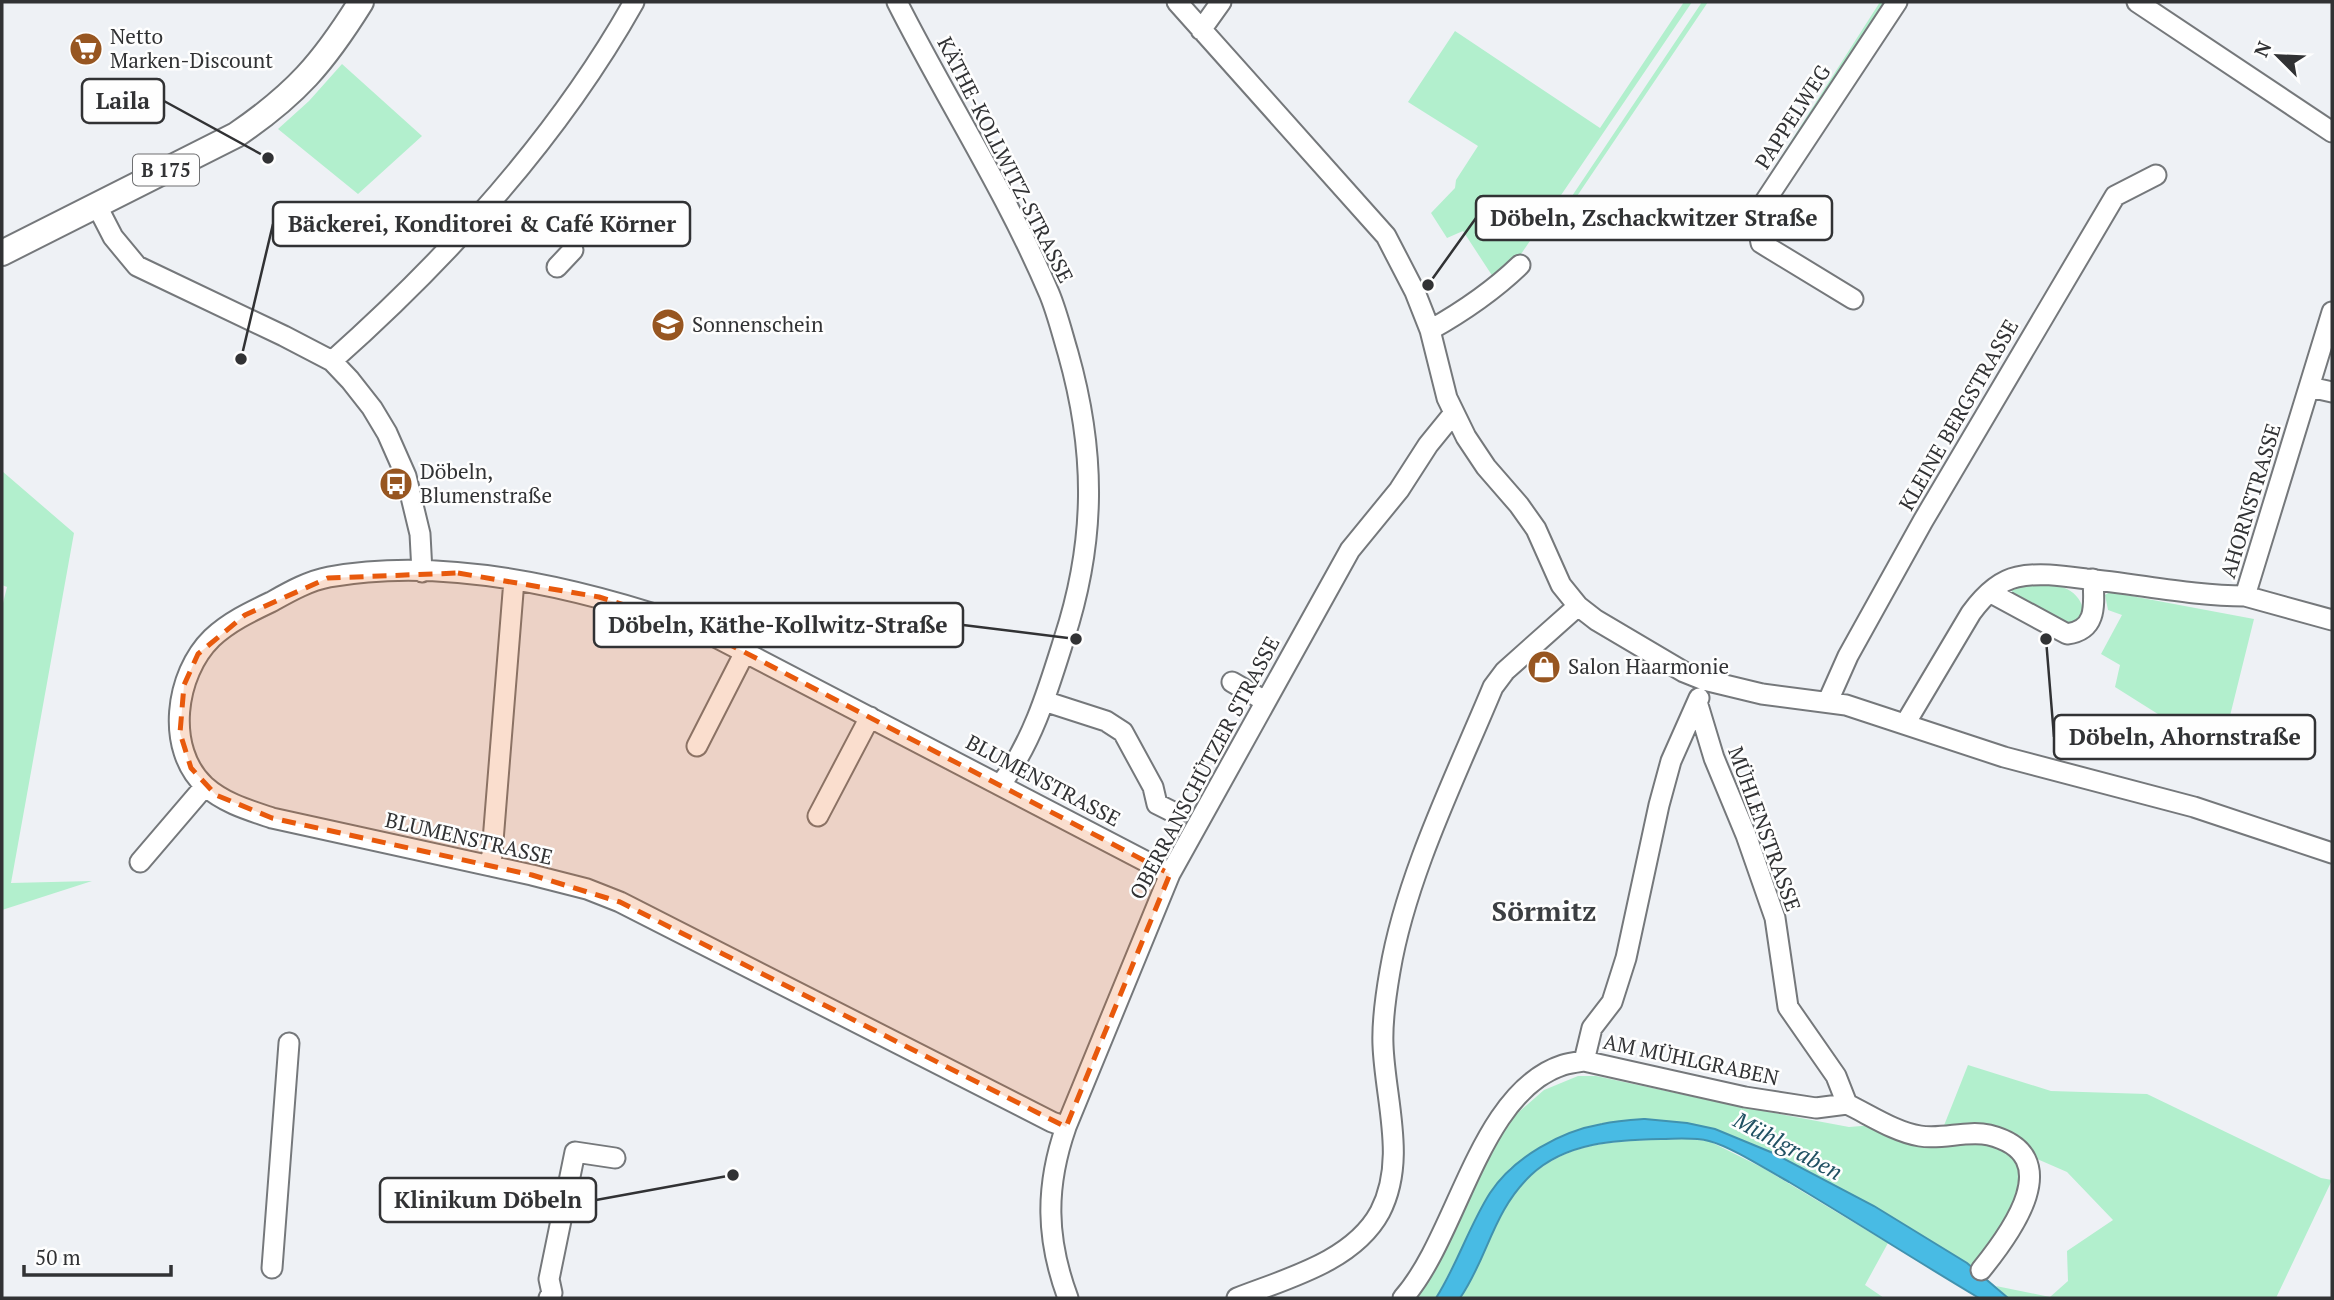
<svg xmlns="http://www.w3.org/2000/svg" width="2334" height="1300" font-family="'PT Serif',serif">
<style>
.green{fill:#b2efcd}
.water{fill:#48bbe4;stroke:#4192af;stroke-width:2}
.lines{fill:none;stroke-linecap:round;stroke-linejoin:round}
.minor-casing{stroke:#75787b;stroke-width:23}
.major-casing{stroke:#75787b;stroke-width:28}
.minor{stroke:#fff;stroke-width:19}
.major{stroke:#fff;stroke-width:24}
.marked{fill:#e8590c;fill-opacity:0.2;stroke:#e8590c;stroke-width:5;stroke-dasharray:14 9;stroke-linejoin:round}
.labels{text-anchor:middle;stroke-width:5;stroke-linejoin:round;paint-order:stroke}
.shield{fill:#fefefe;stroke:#6e6f71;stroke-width:2}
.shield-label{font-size:19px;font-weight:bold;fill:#313234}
.poi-label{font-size:21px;fill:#313234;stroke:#fefefe;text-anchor:start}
.street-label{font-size:21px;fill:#313234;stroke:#fefefe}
.water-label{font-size:23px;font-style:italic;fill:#215163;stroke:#fefefe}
.district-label{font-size:28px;font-weight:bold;fill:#3c3f42;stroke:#fefefe}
.leader{fill:none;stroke:#313234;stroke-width:2.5}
.callout-dot{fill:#313234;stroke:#fefefe;stroke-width:2.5}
.callout{fill:#fefefe;stroke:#313234;stroke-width:2.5}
.callout-label{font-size:23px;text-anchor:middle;font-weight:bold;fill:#313234}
</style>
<rect width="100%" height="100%" fill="#eef1f5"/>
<!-- green -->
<path class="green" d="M 1684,2 L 1692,2 L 1519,257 L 1495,280 L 1463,231 L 1447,238 L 1431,213 L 1455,188 L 1456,180 L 1478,146 L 1408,102 L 1455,31 L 1600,128 Z
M 1702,2 L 1708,2 L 1571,205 L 1568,202 Z
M 1880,2 L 1887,2 L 1732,240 L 1729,238 Z
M 342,64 L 422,136 L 358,194 L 278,129 L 309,101 Z
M 2,471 L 74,533 L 11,883 L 92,881 L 2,910 L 2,607 L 7,587 L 2,585 Z
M 2027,583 C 2040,584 2056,584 2067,589 C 2085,598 2091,622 2067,625 L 2012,592 L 2012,588 Z
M 2110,592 L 2254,619 L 2226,732 L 2228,740 L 2223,755 L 2115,687 L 2120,665 L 2101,654 L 2122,615 L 2108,610 L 2105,595 Z
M 1968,1065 L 2051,1091 L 2147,1094 L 2321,1178 L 2332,1180 L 2276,1298 L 2008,1298 L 1996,1286 L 2050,1297 L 2068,1281 L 2067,1251 L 2113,1220 L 2067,1172 L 2030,1156 L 1943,1128 Z
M 1578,1076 L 1596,1076 L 1732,1105 L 1849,1127 L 1874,1125 L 1990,1143 C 2020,1156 2020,1164 2024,1195 L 1977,1270 L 1874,1206 L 1773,1153 L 1715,1129 L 1687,1123 L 1645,1119 L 1573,1132 L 1539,1149 L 1510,1168 L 1470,1232 L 1436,1298 L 1415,1298 L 1440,1259 L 1482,1165 L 1513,1117 L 1544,1090 Z
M 1687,1139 L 1709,1141 L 1763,1168 L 1888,1243 L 1865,1285 L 1884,1298 L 1460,1298 C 1475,1277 1481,1253 1492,1230 C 1537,1139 1598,1141 1687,1139 Z"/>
<!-- water -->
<path class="water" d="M 1645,1119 L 1687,1123 L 1715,1129 L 1773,1153 L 1874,1206 L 1967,1263 L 2008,1298 L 1979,1298 C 1915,1260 1853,1220 1789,1182 C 1767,1170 1732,1147 1709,1141 C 1693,1137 1676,1139 1661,1139 C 1616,1140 1566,1142 1531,1175 C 1492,1212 1488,1258 1460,1298 L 1436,1298 C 1457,1265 1469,1226 1490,1193 C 1514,1157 1561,1131 1602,1124 C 1616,1121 1631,1120 1645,1119 Z"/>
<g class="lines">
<defs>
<path id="minor" d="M 897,2 C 946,99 1006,192 1049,293 C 1057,312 1062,333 1068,353 C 1096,452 1096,541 1064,639 C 1048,690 1033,741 1001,784
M 1177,2 L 1386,236 L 1415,292 L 1430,330 L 1447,398 L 1466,437 L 1486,467 L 1519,505 L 1536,529 L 1561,585 L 1578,606 L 1596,620 L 1684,672 L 1704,680 L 1762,694 L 1846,705 L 2004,757 L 2194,807 L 2332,853
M 2137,2 L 2332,132
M 1201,30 L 1221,2
M 97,206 L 113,237 L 137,266 L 284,336 L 332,361 L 350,380 L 372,408 L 387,433 L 406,476 L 420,534 L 422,572
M 557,267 L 573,250
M 1853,299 L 1761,243 L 1758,227 L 1758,212 L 1897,2
M 1430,330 C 1462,312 1493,291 1520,265
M 332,361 C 449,257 557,139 634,2
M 2310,387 L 2332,392
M 1991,593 L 2067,634 C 2098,630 2094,604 2093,579
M 2245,596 L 2332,620
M 1232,682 L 1265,701
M 1044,701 L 1106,721 L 1123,732 L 1153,787 L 1157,804 L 1177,814
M 1828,701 L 1848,656 L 1923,521 L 2115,196 L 2156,175
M 1698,705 L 1714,758 L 1746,835 L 1775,918 L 1788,1007 L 1836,1076 L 1847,1104
M 1905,724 L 1971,613 C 1982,598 1998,581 2017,577 C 2039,572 2064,576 2086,579 C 2139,584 2192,596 2245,596 L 2332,312
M 697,746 L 745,652
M 818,816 L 870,717
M 140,862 L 205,786
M 491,866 L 514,580
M 1584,1061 L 1592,1028 L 1612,1002 L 1626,958 L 1659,805 L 1671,761 L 1699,698
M 1847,1104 C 1870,1115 1895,1132 1920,1136 C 1942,1140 1967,1130 1989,1135 C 2069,1155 2011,1233 1981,1270
M 1066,1127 L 1052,1122 L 620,902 L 587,889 L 532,875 L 272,818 C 248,810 224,803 205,786 C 165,749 175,674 212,638 C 229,622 250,612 271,602 C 289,592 308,581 329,577 C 449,555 589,590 702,630 L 1170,874
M 272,1268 L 289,1043
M 549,1298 L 552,1293 L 549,1279 L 575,1152 L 615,1158
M 1068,1298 C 1046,1239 1045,1187 1066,1127 L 1170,874 L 1350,550 L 1399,490 L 1428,445 L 1454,413
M 1237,1298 C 1285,1279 1353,1262 1380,1212 C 1407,1160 1385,1100 1383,1045 C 1382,1022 1386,994 1390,971 C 1406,876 1456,776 1493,687 L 1505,671 L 1578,606
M 1403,1298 C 1458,1236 1479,1092 1563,1065 C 1569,1063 1577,1062 1584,1061 L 1745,1097 L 1816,1108 L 1847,1104"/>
<path id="major" d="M 2,253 L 236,135 C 296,94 323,63 361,2"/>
</defs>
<!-- minor casing -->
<use href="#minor" class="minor-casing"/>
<!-- major casing -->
<use href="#major" class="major-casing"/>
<!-- minor -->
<use href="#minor" class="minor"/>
<!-- major -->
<use href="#major" class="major"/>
</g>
<!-- marked area -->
<path class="marked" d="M 458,573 L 599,597 L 702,630 L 1170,874 L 1066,1127 L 620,902 L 532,875 L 272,818 L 216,795 L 191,768 L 180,733 L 184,685 L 198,654 L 245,615 L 328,578 Z"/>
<!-- icons -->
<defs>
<symbol id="supermarket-disc" viewBox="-11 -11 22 22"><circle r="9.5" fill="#975621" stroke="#fefefe"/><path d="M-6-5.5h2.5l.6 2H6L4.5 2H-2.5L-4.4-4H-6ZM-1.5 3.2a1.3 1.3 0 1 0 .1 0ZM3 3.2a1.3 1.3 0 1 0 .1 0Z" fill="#fff"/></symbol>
<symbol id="school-disc" viewBox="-11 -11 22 22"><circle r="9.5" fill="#975621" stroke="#fefefe"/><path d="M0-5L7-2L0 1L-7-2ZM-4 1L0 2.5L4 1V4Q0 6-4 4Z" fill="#fff"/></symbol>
<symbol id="bus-disc" viewBox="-11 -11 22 22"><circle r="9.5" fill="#975621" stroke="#fefefe"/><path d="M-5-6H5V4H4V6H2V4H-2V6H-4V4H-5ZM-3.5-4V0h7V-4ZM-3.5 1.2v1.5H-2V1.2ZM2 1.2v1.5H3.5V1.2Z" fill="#fff"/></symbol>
<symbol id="shop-disc" viewBox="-11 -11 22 22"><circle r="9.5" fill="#975621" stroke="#fefefe"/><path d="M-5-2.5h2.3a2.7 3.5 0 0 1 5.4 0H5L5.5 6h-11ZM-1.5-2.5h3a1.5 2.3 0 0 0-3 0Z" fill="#fff"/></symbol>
</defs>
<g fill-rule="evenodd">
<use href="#supermarket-disc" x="67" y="30" width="38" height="38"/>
<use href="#school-disc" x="649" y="306" width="38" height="38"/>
<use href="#bus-disc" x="377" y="465" width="38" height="38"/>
<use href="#shop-disc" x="1525" y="648" width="38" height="38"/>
</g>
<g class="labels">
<!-- shield labels -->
<rect class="shield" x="133" y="154.5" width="66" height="31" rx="5"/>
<g class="shield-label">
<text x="166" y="177">B 175</text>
</g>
<!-- poi labels -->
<g class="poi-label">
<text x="110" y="44">Netto<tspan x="110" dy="24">Marken-Discount</tspan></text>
<text x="692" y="332">Sonnenschein</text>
<text x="420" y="479">Döbeln,<tspan x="420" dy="24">Blumenstraße</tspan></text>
<text x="1568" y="674">Salon Haarmonie</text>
</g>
<!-- street labels -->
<g class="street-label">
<text transform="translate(1793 117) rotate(-57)" y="7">PAPPELWEG</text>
<text transform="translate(1005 160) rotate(63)" y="7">KÄTHE-KOLLWITZ-STRASSE</text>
<text transform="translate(1959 415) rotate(-60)" y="7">KLEINE BERGSTRASSE</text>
<text transform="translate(2251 501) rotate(-73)" y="7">AHORNSTRASSE</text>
<text transform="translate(1205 768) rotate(-62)" y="7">OBERRANSCHÜTZER STRASSE</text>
<text transform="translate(1043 781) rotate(28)" y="7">BLUMENSTRASSE</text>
<text transform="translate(1764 829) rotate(70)" y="7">MÜHLENSTRASSE</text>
<text transform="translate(469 839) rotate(13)" y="7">BLUMENSTRASSE</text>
<text transform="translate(1691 1060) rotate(12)" y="7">AM MÜHLGRABEN</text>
</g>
<!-- water labels -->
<g class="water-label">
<text transform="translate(1788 1146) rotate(28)" y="8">Mühlgraben</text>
</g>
<!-- district labels -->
<g class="district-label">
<text x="1544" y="921">Sörmitz</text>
</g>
</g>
<!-- callouts -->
<path class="leader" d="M268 158L164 101M1428 285L1476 218M241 359L273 224M1076 639L963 625M2046 639L2054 737M733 1175L596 1200"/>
<g class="callout-dot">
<circle cx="268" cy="158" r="7"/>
<circle cx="1428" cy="285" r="7"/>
<circle cx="241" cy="359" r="7"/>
<circle cx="1076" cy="639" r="7"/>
<circle cx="2046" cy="639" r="7"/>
<circle cx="733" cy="1175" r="7"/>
</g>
<g class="callout">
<rect x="82" y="79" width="82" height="44" rx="7"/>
<rect x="1476" y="196" width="356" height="44" rx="7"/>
<rect x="273" y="202" width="417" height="44" rx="7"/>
<rect x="594" y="603" width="369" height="44" rx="7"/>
<rect x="2054" y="715" width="261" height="44" rx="7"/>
<rect x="380" y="1178" width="216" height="44" rx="7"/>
</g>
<g class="callout-label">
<text x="123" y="109">Laila</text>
<text x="1654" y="226">Döbeln, Zschackwitzer Straße</text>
<text x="482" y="232">Bäckerei, Konditorei &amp; Café Körner</text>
<text x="778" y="633">Döbeln, Käthe-Kollwitz-Straße</text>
<text x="2185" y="745">Döbeln, Ahornstraße</text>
<text x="488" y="1208">Klinikum Döbeln</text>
</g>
<!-- border -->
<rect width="2334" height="1300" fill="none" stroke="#313234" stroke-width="7"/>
<!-- north arrow -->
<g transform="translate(2278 56) rotate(294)" stroke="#fefefe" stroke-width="5" paint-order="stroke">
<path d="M0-5L12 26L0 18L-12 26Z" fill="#313234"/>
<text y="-10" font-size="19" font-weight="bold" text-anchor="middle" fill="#313234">N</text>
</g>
<!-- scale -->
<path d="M24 1265v10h147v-10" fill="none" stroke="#313234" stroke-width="3.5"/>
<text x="35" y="1265" font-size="21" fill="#313234" stroke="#fefefe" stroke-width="5" paint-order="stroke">50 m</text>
</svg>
